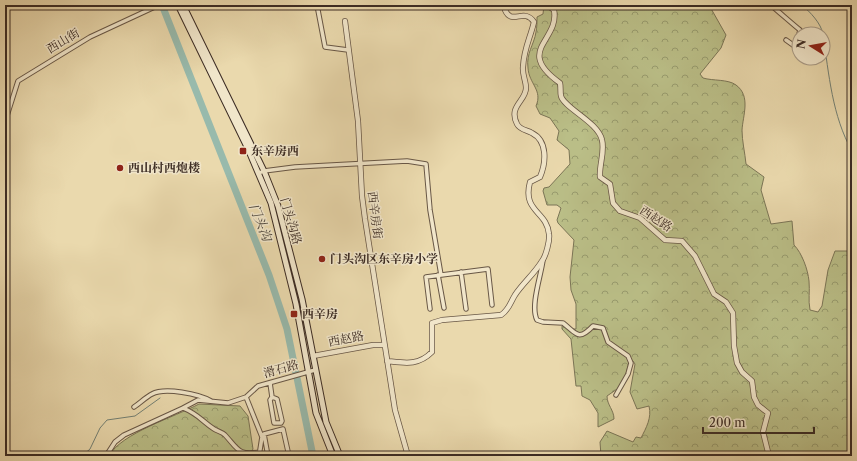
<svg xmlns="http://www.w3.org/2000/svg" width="857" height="461" font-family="'Libre Caslon Text','Noto Serif SC',serif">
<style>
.forest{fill:url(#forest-crowns);stroke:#7b7556}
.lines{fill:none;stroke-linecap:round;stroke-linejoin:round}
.stream{stroke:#738176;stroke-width:1}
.river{stroke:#98baac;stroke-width:7}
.minor-casing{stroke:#685746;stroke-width:5.5}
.tertiary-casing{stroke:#685746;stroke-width:6}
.secondary-casing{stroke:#3c2c24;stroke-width:7}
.minor{stroke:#f1e6ca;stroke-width:3.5}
.tertiary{stroke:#f1e6ca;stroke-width:4.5}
.secondary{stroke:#f1e6ca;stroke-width:5}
.poi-dot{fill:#8f2418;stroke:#f1e6ca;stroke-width:1.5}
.labels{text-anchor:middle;stroke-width:3;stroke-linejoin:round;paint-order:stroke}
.street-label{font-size:12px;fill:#3c2c24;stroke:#f1e6ca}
.poi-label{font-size:12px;font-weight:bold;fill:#3c2c24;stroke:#f1e6ca;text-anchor:start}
.water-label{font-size:13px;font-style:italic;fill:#4e483f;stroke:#f1e6ca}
</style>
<defs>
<pattern id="forest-crowns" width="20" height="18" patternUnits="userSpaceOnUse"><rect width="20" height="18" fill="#babe87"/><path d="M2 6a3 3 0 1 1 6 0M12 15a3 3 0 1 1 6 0" fill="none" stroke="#989b6e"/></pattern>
</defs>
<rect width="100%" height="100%" fill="#ead9ad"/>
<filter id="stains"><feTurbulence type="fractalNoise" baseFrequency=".005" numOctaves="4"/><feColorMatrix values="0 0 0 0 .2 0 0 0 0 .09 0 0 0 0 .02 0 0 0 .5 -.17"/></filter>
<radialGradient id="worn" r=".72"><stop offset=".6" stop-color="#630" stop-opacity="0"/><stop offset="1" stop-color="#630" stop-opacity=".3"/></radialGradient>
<!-- forest -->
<path class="forest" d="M 544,5 L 709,5 L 726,35 L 721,48 L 700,74 L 703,78 C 713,81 728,79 736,85 C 751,96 743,115 742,130 C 742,141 745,153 746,164 L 764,177 L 761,190 L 771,224 L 792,221 L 794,245 C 802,253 808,270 809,281 C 810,291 808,300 810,310 L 818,312 L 822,306 L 828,270 L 835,251 L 852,251 L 852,456 L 601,456 L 600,442 L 607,431 L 633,442 L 636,437 L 641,438 C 646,428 652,418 649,406 L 637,409 L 630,392 L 635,364 L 633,361 L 628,366 L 623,385 L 607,396 C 607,405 614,410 614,419 L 598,427 L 598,413 L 590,400 L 582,396 L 581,386 L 576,386 L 571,339 L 562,329 L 562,326 L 566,324 L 572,329 L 576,329 L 576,304 L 571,290 L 570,277 L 574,240 L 558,223 L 557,220 L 561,208 L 557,205 L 547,205 L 543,191 L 544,188 L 549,187 L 570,164 L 569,150 L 557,140 L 559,131 L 550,118 L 540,114 L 536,106 C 543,90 529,84 528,68 C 526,53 534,45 536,32 C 537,27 537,22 537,17 L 543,14 Z
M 199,404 L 240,406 L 248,416 L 253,449 L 249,456 L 109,456 C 121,433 175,417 199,404 Z"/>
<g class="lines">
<!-- stream -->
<path class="stream" d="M 802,5 C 810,12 821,23 823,34
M 823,35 C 829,74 832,116 852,151
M 82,456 L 90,449 L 100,428 L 107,420 L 135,416 L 160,398"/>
<!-- river -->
<path class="river" d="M 162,5 L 269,275 L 287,329 L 313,456"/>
<defs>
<path id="minor" d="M 317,5 L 325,47 L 348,50
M 771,5 C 773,7 795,26 800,30 L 799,34
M 786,40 L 793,45 L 797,45 L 799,34
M 5,122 L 18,81 L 90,37 L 159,5
M 259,173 L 264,171 L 295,167 L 407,161 L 426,164 L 430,210 L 441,275
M 543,260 C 541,276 530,306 537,320 L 543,322 L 563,323 C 576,333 578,342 593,326 L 603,328 L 608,342 L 628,356 L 631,363 L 628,374 L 616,395
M 461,272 L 466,309
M 438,275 L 444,308
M 430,309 L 426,277 L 488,269 L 492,305
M 270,383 L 272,397 L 270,400 L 274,423 L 281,423 L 282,421 L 277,399 L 272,397
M 134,407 C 140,403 146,397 152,394 C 165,387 199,394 211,401
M 183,408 L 198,400 L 228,403 L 246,397
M 106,456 L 115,442 L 124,435 L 183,408 C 198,414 202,421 214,429 C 217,431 222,432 225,435 C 238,449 238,456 260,452
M 259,456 L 262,437 L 246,397 L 258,386 L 315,370
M 268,456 L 264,434 L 283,429 L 289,456"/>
<path id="tertiary" d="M 547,5 L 554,10 C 560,41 514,50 560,83 C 561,87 560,92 561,96 C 564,108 598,122 602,140 C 605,152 599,165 600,177 L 610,184 L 613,203 L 620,211 L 640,218 L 665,240 L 682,241 L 695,256 L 714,294 L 726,302 L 733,313 L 734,346 L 737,363 L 742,372 L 752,381 L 754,397 L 758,405 L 768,413 L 763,432 L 769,456
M 345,21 L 358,121 L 362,196 L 365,219 L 395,410 L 408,456
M 313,356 L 373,345 L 384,345
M 387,361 C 405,363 418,366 432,352 L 432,323 L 442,320 L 501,315 C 509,310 510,303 515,295 C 523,283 535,273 542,261 C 546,256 550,240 549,234 C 547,211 522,212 530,182 L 540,177 C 546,163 548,141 532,133 C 527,130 520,130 517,124 C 508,106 526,101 526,88 C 526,81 522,74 523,67 C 524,48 530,39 534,22 C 524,7 512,26 505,10 L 509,5"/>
<path id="secondary" d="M 178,5 L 248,149 L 271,203 L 296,304 L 316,413 L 333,456
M 183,5 L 264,171 L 278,206 L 302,299 L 326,422 L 340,456"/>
</defs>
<!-- minor casing -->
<use href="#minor" class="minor-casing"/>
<!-- tertiary casing -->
<use href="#tertiary" class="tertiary-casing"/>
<!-- secondary casing -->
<use href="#secondary" class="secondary-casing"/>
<!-- minor -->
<use href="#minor" class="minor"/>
<!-- tertiary -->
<use href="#tertiary" class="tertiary"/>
<!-- secondary -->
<use href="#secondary" class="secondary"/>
</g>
<!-- markers -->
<g class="poi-dot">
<rect x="239" y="147" width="8" height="8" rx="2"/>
<circle cx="120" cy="168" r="4"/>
<circle cx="322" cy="259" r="4"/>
<rect x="290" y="310" width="8" height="8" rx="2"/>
</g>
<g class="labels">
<!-- street labels -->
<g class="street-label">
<text transform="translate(63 41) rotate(-31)" y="4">西山街</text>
<text transform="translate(375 215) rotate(83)" y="4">西辛房街</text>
<text transform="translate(656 219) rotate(33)" y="4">西赵路</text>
<text transform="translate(291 221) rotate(74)" y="4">门头沟路</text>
<text transform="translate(346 339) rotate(-11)" y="4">西赵路</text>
<text transform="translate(281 369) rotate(-16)" y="4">滑石路</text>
</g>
<!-- poi labels -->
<g class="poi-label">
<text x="251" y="155">东辛房西</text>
<text x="128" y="172">西山村西炮楼</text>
<text x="330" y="263">门头沟区东辛房小学</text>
<text x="302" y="318">西辛房</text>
</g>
<!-- water labels -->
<g class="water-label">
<text transform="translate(261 222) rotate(68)" y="5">门头沟</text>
</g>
</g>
<!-- margin -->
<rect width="857" height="461" fill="none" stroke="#ead9ad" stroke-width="20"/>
<rect x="6" y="6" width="845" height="449" fill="none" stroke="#3c2c24" stroke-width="2"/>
<rect x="10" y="10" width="837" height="441" fill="none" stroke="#3c2c24"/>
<!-- north arrow -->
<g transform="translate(811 46) rotate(281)"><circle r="19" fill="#f1e6ca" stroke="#a99c88"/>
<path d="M0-3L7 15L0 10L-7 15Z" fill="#8f2418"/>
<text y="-6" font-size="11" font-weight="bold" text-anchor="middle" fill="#3c2c24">N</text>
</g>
<!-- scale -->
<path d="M703 427v6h111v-6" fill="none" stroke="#3c2c24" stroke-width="2"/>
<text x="709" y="427" font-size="12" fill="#3c2c24" stroke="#f1e6ca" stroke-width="3" paint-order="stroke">200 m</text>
<rect width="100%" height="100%" filter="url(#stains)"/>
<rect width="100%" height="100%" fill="url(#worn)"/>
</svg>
